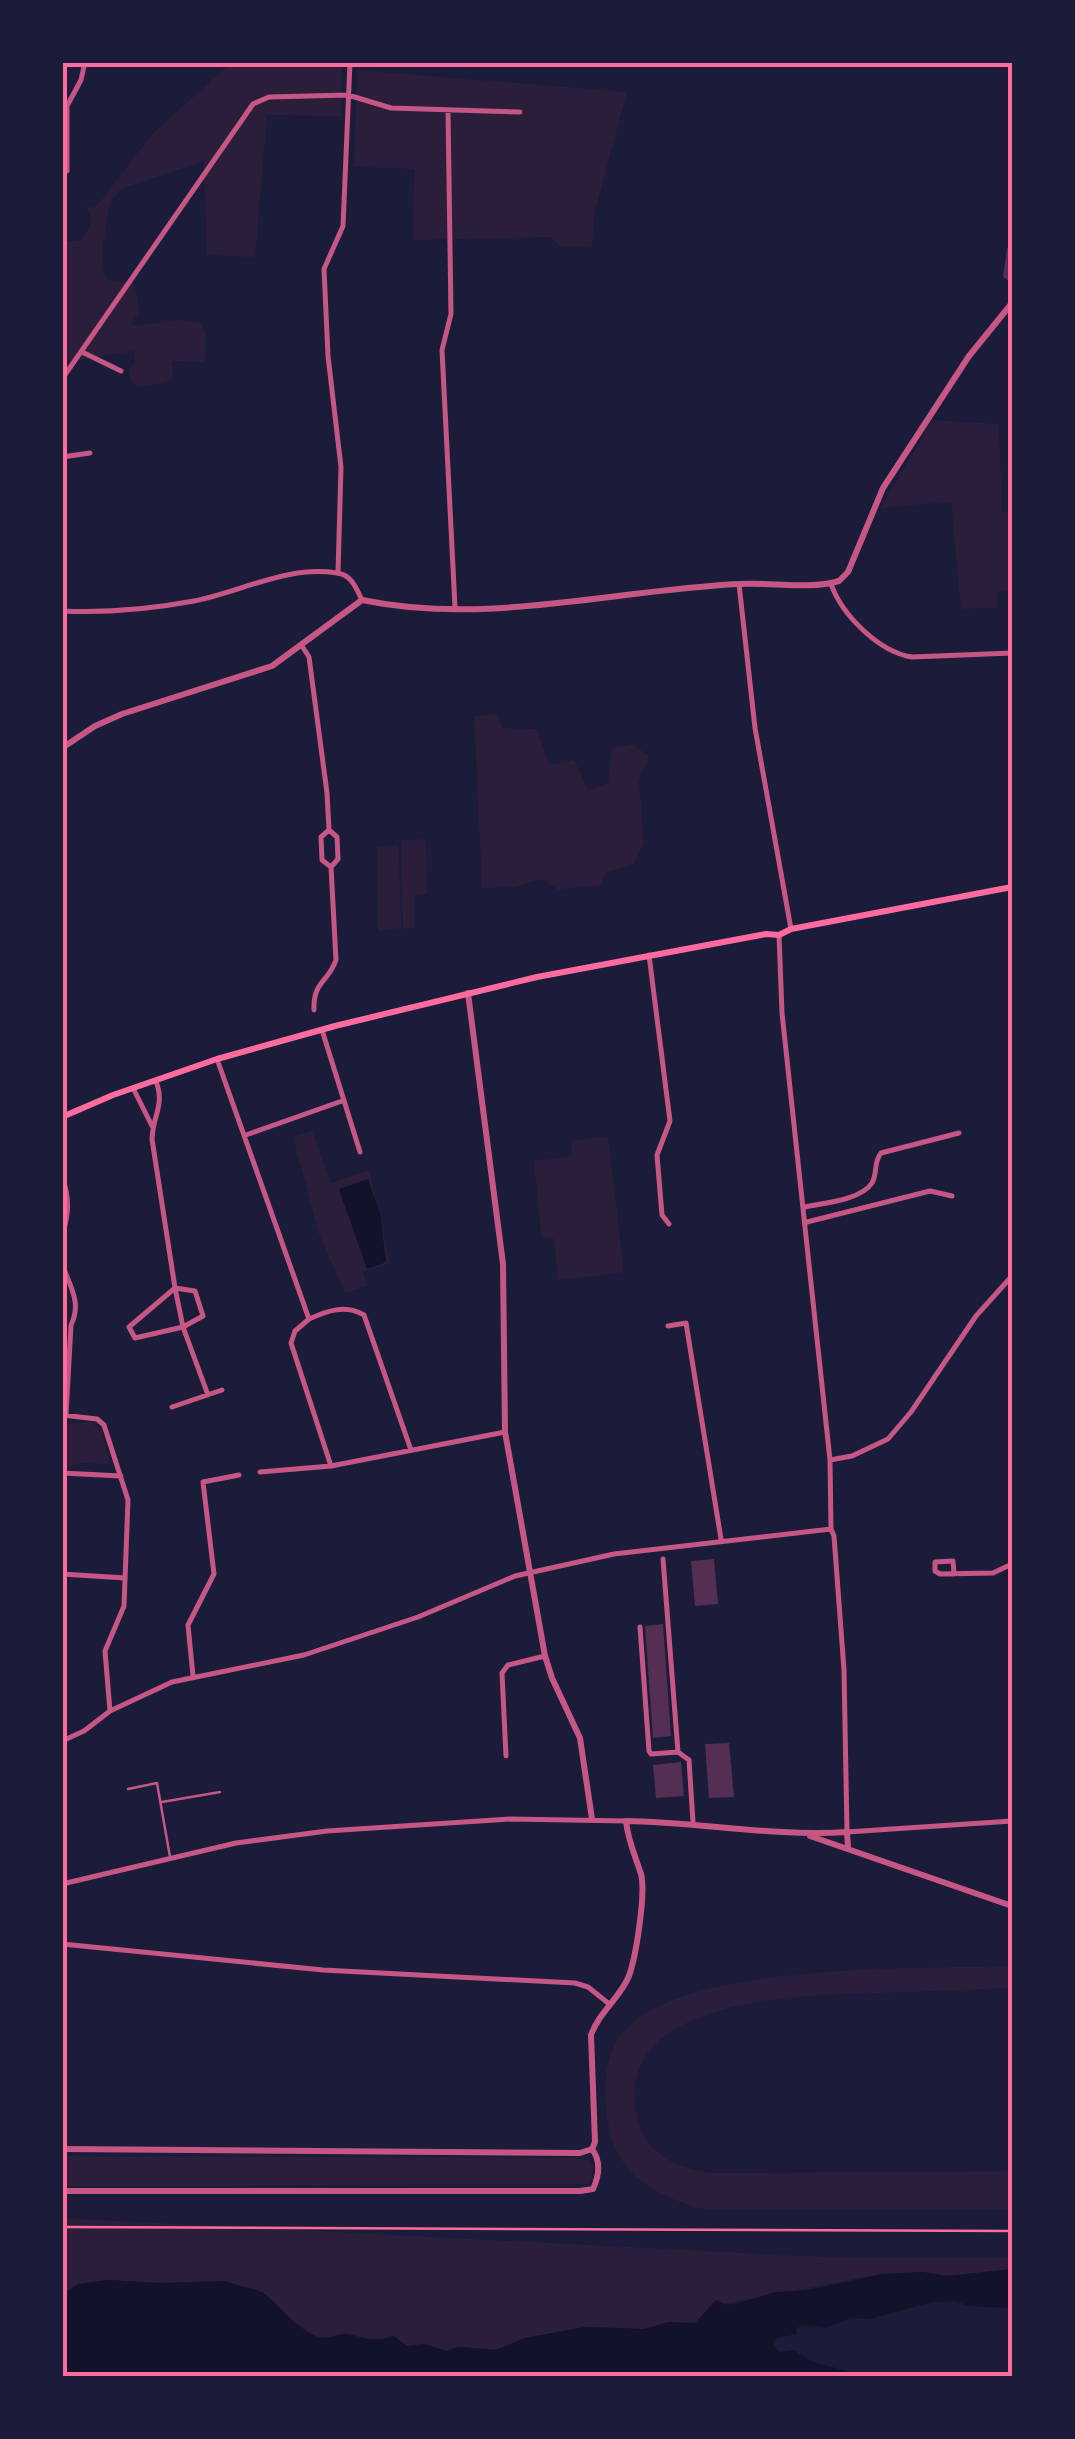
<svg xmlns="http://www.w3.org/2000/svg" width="1075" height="2439" font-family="Cabin,sans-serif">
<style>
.green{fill:#2a1e3b}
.water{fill:#12122b}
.building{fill:#542f53}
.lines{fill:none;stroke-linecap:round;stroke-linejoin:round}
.path{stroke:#ff6b9d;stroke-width:2.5}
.service{stroke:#c65784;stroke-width:2.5}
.minor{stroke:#c65784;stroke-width:5}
.tertiary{stroke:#c65784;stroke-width:6}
.secondary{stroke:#ff6b9d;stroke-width:6}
.neatline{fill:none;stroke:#ff6b9d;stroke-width:4}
</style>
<rect width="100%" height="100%" fill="#1b1b3a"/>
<!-- green -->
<path class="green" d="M 231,63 L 342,63 L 341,116 L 267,115 L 255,258 L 207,254 L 204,161 L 123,188 L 110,202 L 102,253 L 104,272 L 109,280 L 134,283 L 140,312 L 132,322 L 133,326 L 180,320 L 200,323 L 206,332 L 205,362 L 172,361 L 173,380 L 138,388 L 131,382 L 129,369 L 135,362 L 134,351 L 63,363 L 62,241 L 81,241 L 92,222 L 86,206 L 96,207 L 151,135 Z
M 357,70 L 627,92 L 594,215 L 592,247 L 560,246 L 551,237 L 413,240 L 414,169 L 354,167 Z
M 932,420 L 999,424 L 1002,512 L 1012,512 L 1012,589 L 997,592 L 997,608 L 961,609 L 951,502 L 881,508 Z
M 497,714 L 503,728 L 537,729 L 549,765 L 574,760 L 589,791 L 608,783 L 612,748 L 632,744 L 649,756 L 639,781 L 644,843 L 633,865 L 605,873 L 601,885 L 559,890 L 541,879 L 514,887 L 482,888 L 474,716 Z
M 426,839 L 427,894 L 414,895 L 414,928 L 403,929 L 401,840 Z
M 399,845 L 401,929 L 378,931 L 377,846 Z
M 312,1131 L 331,1183 L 369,1170 L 390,1263 L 363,1272 L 367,1286 L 345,1293 L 319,1234 L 293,1137 Z
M 608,1136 L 624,1273 L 558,1280 L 554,1239 L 541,1236 L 534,1161 L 572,1156 L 571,1141 Z
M 91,1422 L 102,1431 L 110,1464 L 79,1463 L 63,1470 L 63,1424 Z
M 1012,1966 L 1012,1988 C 969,1990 926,1991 883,1993 C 809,1995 605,1995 638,2121 C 648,2157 680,2169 713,2173 L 1012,2171 L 1012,2210 L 709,2210 C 665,2201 618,2177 609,2129 C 603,2095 601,2054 627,2028 C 692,1962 920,1969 1012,1966 Z
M 63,2156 L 575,2158 L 588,2160 L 593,2165 L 592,2178 L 588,2184 L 577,2184 L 63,2186 Z
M 63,2218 L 844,2258 L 1012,2258 L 1012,2269 L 947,2276 L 923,2272 L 882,2274 L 723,2304 L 712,2307 L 695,2323 L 669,2322 L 644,2329 L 585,2327 L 525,2338 L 496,2350 L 458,2347 L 446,2351 L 424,2344 L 407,2346 L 391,2336 L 381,2341 L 341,2334 L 329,2339 L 315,2336 L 285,2315 L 261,2292 L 244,2290 L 226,2281 L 161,2283 L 107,2280 L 78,2284 L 63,2294 Z"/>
<!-- water -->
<path class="water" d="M 368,1179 L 380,1214 L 386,1260 L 384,1263 L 367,1269 L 339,1189 Z
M 1012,2269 L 1012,2308 L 969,2306 L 956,2301 L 933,2302 L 869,2319 L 850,2318 L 825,2328 L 802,2325 L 796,2329 L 797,2334 L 777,2338 L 773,2343 L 779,2352 L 793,2350 L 813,2362 L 865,2376 L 63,2376 L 63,2294 L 78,2284 L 107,2280 L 161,2283 L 226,2281 C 239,2287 252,2287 263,2293 C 282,2306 295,2330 319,2337 C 331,2340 338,2332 349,2334 C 366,2339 378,2342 394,2336 L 407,2346 L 424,2344 L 447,2351 L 458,2347 L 496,2350 L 525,2338 L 585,2327 L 644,2329 L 669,2322 L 695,2323 L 716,2300 L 727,2305 L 735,2304 L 776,2292 L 809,2290 L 882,2274 L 923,2272 L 947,2276 Z"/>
<!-- building -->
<path class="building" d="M 1007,248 L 1012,248 L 1012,283 L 1003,277 Z
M 714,1559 L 718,1604 L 695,1606 L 691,1561 Z
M 663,1624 L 671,1736 L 653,1738 L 645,1626 Z
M 729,1743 L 734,1797 L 709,1798 L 705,1744 Z
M 681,1762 L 684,1796 L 656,1798 L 653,1765 Z"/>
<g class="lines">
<!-- path -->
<path class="path" d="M 62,2227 L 1012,2231"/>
<!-- service -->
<path class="service" d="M 128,1789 L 157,1783 L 170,1857
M 162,1802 L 220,1792"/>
<!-- minor -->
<path class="minor" d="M 448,110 L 451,314 L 442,350 L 455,607
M 62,172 L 67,171 L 67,106 L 81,80 L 85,62
M 82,352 L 121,371
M 62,379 L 253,104 L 269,97 L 348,95 L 391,108 L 520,112
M 62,457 L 90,453
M 338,573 L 341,467 L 328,356 L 324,269 L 343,226 L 350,62
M 739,584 L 755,728 L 791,929
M 831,584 C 842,615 879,652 912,657 L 1012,653
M 62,611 C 106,613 151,609 194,601 C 241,592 287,565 337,573 C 352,575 356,588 362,600
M 302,646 L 309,657 L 327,793 L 329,830 L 337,837 L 338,859 L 331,867 L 336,960 C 328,983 313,981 314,1010
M 329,830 L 321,837 L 322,860 L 331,867
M 779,935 L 782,1013 L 830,1460 L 831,1529 L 834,1536 L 844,1670 L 847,1832 L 1012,1821
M 649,955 L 670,1121 L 657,1155 L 662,1215 L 669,1224
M 322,1030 L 360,1152
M 217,1059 L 309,1319 C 327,1311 345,1304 364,1315 L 411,1450
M 156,1081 C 165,1106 153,1114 152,1139 L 175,1288 L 183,1327 L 208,1395
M 133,1088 L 152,1126
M 246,1135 L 342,1101
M 62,1176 C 70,1200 69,1213 62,1236
M 805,1207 C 824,1203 861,1200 872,1183 C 878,1172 873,1163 881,1153 L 959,1133
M 807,1222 L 930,1191 L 952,1196
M 62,1264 C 70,1286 82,1303 71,1325 L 66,1415
M 175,1288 L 195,1291 L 203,1316 L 183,1327 L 135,1338 L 129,1327 Z
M 309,1319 L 295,1331 L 291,1343 L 331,1466
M 668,1326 L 686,1323 L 721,1539
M 172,1407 L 222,1390
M 62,1415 L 97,1419 L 104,1425 L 128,1500 L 124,1606 L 105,1651 L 110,1711
M 830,1460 L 852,1456 L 888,1439 L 911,1412 L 976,1316 L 1012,1276
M 260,1472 L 331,1466 L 505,1432
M 62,1473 L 121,1476
M 663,1559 L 678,1752 L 689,1760 L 693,1822
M 62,1574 L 125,1578
M 954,1574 L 953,1561 L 935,1562 L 935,1571 L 940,1574 L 993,1573 L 1012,1564
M 640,1627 L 649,1751 L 651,1754 L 678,1752
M 193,1676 L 188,1625 L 214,1574 L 203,1482 L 239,1475
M 62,1741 L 84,1731 L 110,1711 L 172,1682 L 304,1655 L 418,1617 L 515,1576 L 614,1554 L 831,1529
M 506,1756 L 502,1673 L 508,1665 L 545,1656
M 62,1884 L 236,1843 L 327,1831 L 510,1819 L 626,1821
M 62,1944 L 323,1970 L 575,1983 L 588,1987 L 608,2003"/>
<!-- tertiary -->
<path class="tertiary" d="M 62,748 L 95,726 L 122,714 L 272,666 L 362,600 C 488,626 613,590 739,584 C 771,582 808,590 839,581 L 848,572 L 883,488 L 969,356 L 1012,303
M 468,993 L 503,1264 L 505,1432 L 545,1656 L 552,1678 L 580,1738 L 592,1819
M 810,1836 L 1012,1906
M 62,2149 L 580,2153 L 592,2149
M 592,2149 L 595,2142 L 591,2035 C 599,2012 620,1998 629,1976 C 636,1956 646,1894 641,1874 C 635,1855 628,1841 626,1821 C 699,1822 775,1837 847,1832 L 848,1847
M 62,2191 L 580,2191 L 593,2189 C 599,2176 601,2161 592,2149"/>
<!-- secondary -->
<path class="secondary" d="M 62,1117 L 113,1095 L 217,1059 L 335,1026 L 537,977 L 766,934 L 779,935 L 791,929 L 1012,887"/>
</g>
<!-- border -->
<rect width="1075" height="2439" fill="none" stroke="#1b1b3a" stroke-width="130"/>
<rect x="65" y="65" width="945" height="2309" class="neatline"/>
</svg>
